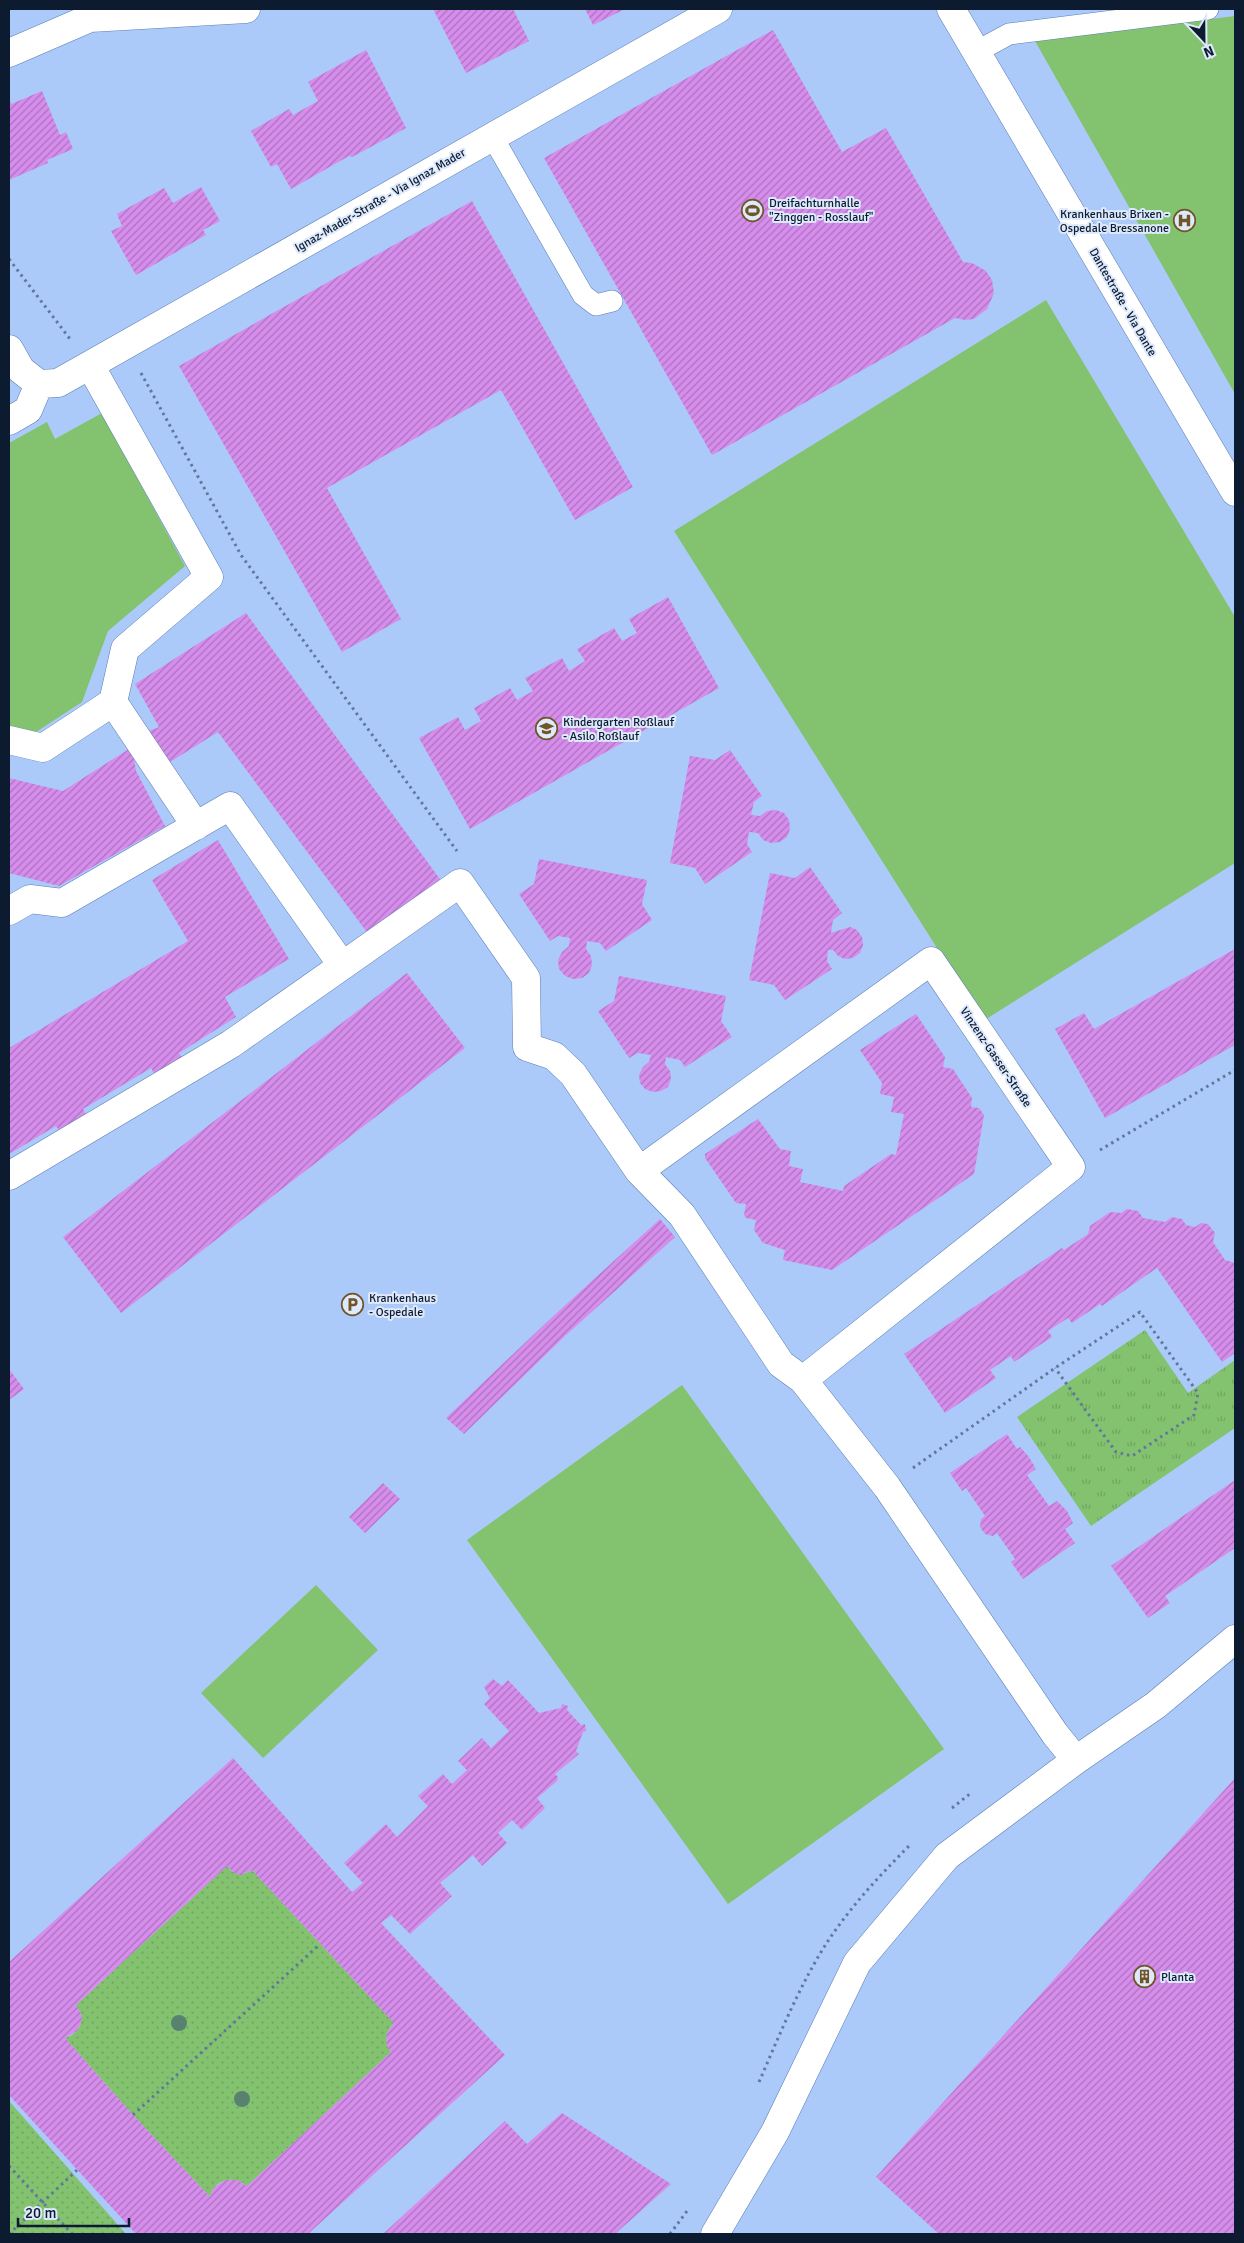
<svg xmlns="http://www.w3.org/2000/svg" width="1244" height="2243" font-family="Signika,sans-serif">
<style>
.grass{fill:url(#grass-tufts)}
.park{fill:#83c26e}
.garden{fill:url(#garden-dots)}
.building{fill:url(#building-hatch);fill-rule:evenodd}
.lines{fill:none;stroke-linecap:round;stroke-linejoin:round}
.lane-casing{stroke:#5b7eb4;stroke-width:22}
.street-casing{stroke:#5b7eb4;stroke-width:29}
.path{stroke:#61789b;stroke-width:3;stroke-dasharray:2.5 4;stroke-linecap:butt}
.lane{stroke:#fff;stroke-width:21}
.street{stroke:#fff;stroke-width:28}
.tree{fill:#588170}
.labels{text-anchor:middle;stroke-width:4;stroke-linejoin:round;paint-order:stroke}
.street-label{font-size:12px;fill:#0d1b30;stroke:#deeafc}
.poi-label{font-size:12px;fill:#0d1b30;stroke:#deeafc;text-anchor:start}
</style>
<defs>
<pattern id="grass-tufts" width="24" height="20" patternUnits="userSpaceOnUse" patternTransform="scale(1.25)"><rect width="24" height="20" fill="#83c26e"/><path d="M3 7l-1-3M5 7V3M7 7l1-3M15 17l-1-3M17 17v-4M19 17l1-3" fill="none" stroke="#70a660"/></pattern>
<pattern id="garden-dots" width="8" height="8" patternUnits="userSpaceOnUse" patternTransform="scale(1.25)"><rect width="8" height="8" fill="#83c26e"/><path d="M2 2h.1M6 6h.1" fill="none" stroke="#70a660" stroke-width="1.8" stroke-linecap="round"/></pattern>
<pattern id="building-hatch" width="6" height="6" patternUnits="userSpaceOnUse" patternTransform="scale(1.25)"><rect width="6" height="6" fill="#d68dec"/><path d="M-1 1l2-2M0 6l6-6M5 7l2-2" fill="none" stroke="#ac72c0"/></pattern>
</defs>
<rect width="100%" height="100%" fill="#abcaf9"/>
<!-- grass -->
<path class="grass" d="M 1145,1330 L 1188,1393 L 1235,1360 L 1235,1428 L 1091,1526 L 1017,1417 Z"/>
<!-- park -->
<path class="park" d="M 1235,16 L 1235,394 L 1035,41 Z
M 1046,300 L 1235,617 L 1235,863 L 983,1021 L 674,531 Z
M 102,413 L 185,566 L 108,631 L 82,702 L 33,734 L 9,728 L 9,443 L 47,422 L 55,439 Z
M 682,1385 L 944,1749 L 728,1904 L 467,1540 Z
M 316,1585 L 378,1650 L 263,1758 L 201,1693 Z"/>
<!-- garden -->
<path class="garden" d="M 227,1866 C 234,1876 242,1876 252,1870 L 394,2023 C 385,2032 384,2041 391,2052 L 247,2186 C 234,2174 213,2180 210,2197 L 133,2115 L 65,2038 C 81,2033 86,2019 76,2005 Z
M 9,2101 L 126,2234 L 9,2234 Z"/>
<!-- building -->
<path class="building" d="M 433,9 L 513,9 L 529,41 L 466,73 Z
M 585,9 L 625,9 L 593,25 Z
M 773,30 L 842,152 L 886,128 L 963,262 L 972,263 L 986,271 L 992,280 L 994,293 L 987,309 L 974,319 L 965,320 L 955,318 L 712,455 L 544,158 Z
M 366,50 L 406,128 L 352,157 L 349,156 L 291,189 L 277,164 L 271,167 L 251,131 L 289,109 L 293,115 L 318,101 L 308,82 Z
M 42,91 L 60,135 L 66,132 L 73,149 L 47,160 L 48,163 L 9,180 L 9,98 L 11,104 Z
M 201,187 L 220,221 L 203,230 L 206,235 L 136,275 L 111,231 L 122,226 L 117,214 L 164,188 L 173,203 Z
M 472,201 L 633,487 L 575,520 L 501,390 L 327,488 L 401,619 L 342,652 L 179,366 Z
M 668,597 L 719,688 L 470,829 L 419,738 L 458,717 L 465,730 L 481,721 L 474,708 L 510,688 L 517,700 L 533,691 L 525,678 L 562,658 L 569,671 L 585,661 L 577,649 L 614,628 L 622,641 L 637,633 L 629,619 Z
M 246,613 L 442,882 L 369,935 L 218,732 L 170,762 L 149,731 L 159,727 L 135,684 Z
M 132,747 L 136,771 L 165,826 L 59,886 L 9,873 L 9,778 L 63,791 Z
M 730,750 L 762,796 L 754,802 L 751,815 L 760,816 L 767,811 L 776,810 L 784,813 L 789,820 L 790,829 L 787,837 L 780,842 L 771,843 L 763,840 L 758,833 L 749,832 L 747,844 L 752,852 L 705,884 L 695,868 L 670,863 L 690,756 L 715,760 Z
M 218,840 L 289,959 L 225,997 L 236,1017 L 179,1053 L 182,1058 L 155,1075 L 151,1068 L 83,1109 L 87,1116 L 60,1132 L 56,1126 L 9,1154 L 9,1048 L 188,941 L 152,880 Z
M 539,859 L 647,880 L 642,904 L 652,920 L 606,951 L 600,943 L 587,941 L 586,949 L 591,956 L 592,965 L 589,973 L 582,978 L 573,979 L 565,976 L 559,969 L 558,960 L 562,952 L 569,946 L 570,938 L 558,936 L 550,941 L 519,894 L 534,884 Z
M 810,867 L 842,913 L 833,920 L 831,933 L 850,927 L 857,930 L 862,937 L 863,945 L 860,953 L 853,958 L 845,959 L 838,956 L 833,950 L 828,950 L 827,961 L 832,969 L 785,1000 L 774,985 L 749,980 L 770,873 L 795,878 Z
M 1235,949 L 1235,1045 L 1105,1118 L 1055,1029 L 1084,1013 L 1094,1029 Z
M 407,973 L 465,1048 L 121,1313 L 63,1237 Z
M 619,976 L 726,996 L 721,1021 L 732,1037 L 685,1067 L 680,1060 L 666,1057 L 665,1064 L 670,1071 L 671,1079 L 668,1087 L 661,1091 L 653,1092 L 645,1089 L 640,1083 L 639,1075 L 643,1067 L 649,1062 L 651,1055 L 638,1053 L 629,1058 L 598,1011 L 614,1001 Z
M 916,1014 L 945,1057 L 943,1067 L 953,1069 L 972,1098 L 971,1107 L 979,1108 L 984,1115 L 974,1174 L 832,1270 L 783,1260 L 785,1250 L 763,1243 L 754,1230 L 756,1220 L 746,1218 L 744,1215 L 746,1204 L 736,1203 L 705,1158 L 705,1154 L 758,1119 L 780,1149 L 791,1151 L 789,1166 L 803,1169 L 800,1182 L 843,1191 L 844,1186 L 891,1154 L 896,1155 L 904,1114 L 891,1112 L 894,1097 L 880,1094 L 882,1083 L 860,1050 Z
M 1127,1209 L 1138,1211 L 1143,1218 L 1165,1222 L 1172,1217 L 1182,1219 L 1186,1225 L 1195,1227 L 1201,1223 L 1208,1224 L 1215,1233 L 1213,1242 L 1225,1260 L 1235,1263 L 1235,1353 L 1222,1362 L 1157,1268 L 1102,1306 L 1100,1304 L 1072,1323 L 1068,1318 L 1048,1331 L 1052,1337 L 1014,1362 L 1011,1356 L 990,1370 L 996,1378 L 945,1413 L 904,1354 L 1062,1248 L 1064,1250 L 1088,1234 L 1090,1226 L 1110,1212 L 1121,1213 Z
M 660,1219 L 675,1237 L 565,1336 L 464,1434 L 446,1418 L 549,1320 Z
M 9,1369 L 24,1389 L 9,1400 Z
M 1007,1434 L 1017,1449 L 1020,1447 L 1029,1457 L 1036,1469 L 1027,1475 L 1049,1506 L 1057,1501 L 1067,1511 L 1073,1523 L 1065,1529 L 1075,1543 L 1023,1579 L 1011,1562 L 1015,1559 L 997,1533 L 993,1536 L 985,1534 L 980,1527 L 981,1519 L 985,1516 L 966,1488 L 962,1491 L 950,1473 Z
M 1235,1480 L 1235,1548 L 1165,1596 L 1170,1603 L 1148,1618 L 1111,1566 Z
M 383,1483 L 400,1499 L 365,1533 L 349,1517 Z
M 493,1679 L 502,1686 L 508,1680 L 539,1713 L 561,1708 L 562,1704 L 568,1706 L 567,1710 L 581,1725 L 585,1724 L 586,1731 L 583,1732 L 576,1751 L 579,1754 L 555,1774 L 558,1777 L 557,1781 L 537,1798 L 545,1808 L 522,1830 L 512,1820 L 498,1833 L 507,1843 L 482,1866 L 473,1855 L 440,1883 L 452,1896 L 410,1934 L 391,1915 L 381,1923 L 505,2055 L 308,2234 L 136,2234 L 9,2095 L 9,1962 L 233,1758 L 352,1892 L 363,1883 L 344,1863 L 386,1824 L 397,1837 L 428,1806 L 418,1796 L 443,1774 L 452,1784 L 467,1770 L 458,1761 L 482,1738 L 491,1748 L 509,1731 L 484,1704 L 490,1698 L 484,1687 ZM 227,1866 L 234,1873 L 241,1875 L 252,1870 L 394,2023 L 388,2031 L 386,2037 L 387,2046 L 391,2052 L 247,2186 L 237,2180 L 226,2180 L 214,2187 L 210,2197 L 133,2115 L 65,2038 L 77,2031 L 81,2023 L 82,2016 L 76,2005 Z
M 1235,1778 L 1235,2234 L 939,2234 L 876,2177 Z
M 562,2113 L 671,2184 L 615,2234 L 383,2234 L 505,2121 L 527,2144 Z"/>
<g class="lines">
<defs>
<path id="lane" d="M 976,52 L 1009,34 L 1208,9
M 492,136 L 583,295 L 596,305 L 612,301"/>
<path id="street" d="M 951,9 L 1235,492
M 9,53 L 90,18 L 246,9
M 9,349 L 21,370 L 39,384
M 90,365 L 209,577 L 125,649 L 113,702 L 196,826
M 39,384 L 58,383 L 90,365 L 718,9
M 9,421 L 28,410 L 39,384
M 9,740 L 43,748 L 113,702
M 9,911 L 30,899 L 62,903 L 230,806 L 342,965
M 639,1171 L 931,961 L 1071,1167 L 803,1380
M 9,1176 L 231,1044 L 460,883 L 526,978 L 527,1047 L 554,1056 L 573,1074 L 639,1171 L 682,1215 L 781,1364 L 803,1380 L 887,1487 L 1055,1734 L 1076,1760
M 715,2234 L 775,2132 L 857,1963 L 947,1856 L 1076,1760 L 1156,1705 L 1235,1639"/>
</defs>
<!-- lane casing -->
<use href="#lane" class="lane-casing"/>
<!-- street casing -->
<use href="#street" class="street-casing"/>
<!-- path -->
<path class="path" d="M 9,259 L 70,339
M 141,373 L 241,555 L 457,851
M 1100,1150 L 1235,1070
M 913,1468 L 1055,1368 L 1140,1312 L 1198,1393 L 1194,1415 L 1132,1456 L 1116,1452 L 1055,1368
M 952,1808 L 971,1793
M 759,2082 C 780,2034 800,1984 828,1941 C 852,1905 880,1875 910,1845
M 133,2115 L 320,1944
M 9,2166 L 72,2234
M 9,2234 L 77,2170
M 670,2234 L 687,2211"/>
<!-- lane -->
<use href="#lane" class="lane"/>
<!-- street -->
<use href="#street" class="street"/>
</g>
<!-- trees -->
<g class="tree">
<circle cx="179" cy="2023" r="8"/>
<circle cx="242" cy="2099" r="8"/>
</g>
<!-- icons -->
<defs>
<symbol id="stadium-ring" viewBox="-11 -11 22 22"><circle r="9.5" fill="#deeafc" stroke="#705527" stroke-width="1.5"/><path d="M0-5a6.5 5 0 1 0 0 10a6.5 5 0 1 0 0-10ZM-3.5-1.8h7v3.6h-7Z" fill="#705527"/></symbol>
<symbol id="hospital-ring" viewBox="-11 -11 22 22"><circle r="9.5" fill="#deeafc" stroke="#705527" stroke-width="1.5"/><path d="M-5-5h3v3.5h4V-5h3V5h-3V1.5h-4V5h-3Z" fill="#705527"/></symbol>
<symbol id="school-ring" viewBox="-11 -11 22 22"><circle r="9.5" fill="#deeafc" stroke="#705527" stroke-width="1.5"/><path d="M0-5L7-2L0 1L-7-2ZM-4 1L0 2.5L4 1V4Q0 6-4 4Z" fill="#705527"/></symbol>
<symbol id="parking-ring" viewBox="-11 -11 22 22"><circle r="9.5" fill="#deeafc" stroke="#705527" stroke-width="1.5"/><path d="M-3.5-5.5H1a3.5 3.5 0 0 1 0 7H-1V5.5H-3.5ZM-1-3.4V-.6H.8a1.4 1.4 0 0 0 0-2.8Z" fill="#705527"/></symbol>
<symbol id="building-ring" viewBox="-11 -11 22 22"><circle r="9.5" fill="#deeafc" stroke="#705527" stroke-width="1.5"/><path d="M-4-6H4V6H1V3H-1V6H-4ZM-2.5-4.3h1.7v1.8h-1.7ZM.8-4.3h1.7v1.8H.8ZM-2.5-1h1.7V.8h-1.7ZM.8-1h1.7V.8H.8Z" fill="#705527"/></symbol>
</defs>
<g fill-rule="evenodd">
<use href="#stadium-ring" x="740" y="198" width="25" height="25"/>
<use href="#hospital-ring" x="1172" y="208" width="25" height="25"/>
<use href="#school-ring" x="534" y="716" width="25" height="25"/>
<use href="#parking-ring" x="340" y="1292" width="25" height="25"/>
<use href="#building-ring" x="1132" y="1964" width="25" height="25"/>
</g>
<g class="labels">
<!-- street labels -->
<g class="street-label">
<text transform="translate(380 200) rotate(-30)" y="4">Ignaz-Mader-Straße - Via Ignaz Mader</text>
<text transform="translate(1123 302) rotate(60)" y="4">Dantestraße - Via Dante</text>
<text transform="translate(996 1057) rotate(56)" y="4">Vinzenz-Gasser-Straße</text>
</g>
<!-- poi labels -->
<g class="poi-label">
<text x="769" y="207">Dreifachturnhalle<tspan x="769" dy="14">"Zinggen - Rosslauf"</tspan></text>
<text x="1169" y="218" text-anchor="end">Krankenhaus Brixen -<tspan x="1169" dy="14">Ospedale Bressanone</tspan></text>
<text x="563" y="726">Kindergarten Roßlauf<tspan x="563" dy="14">- Asilo Roßlauf</tspan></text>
<text x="369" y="1302">Krankenhaus<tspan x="369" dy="14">- Ospedale</tspan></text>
<text x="1161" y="1981">Planta</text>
</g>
</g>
<!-- border -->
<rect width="1244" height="2243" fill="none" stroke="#0d1b30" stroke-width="20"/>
<!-- north arrow -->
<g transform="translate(1204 40) rotate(158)" stroke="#deeafc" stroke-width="4" paint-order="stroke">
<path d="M0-4L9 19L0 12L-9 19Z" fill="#0d1b30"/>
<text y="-8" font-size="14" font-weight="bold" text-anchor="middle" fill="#0d1b30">N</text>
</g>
<!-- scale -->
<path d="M18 2218v8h111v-8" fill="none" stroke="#0d1b30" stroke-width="2.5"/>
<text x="25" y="2218" font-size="15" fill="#0d1b30" stroke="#deeafc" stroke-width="4" paint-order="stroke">20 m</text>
</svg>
